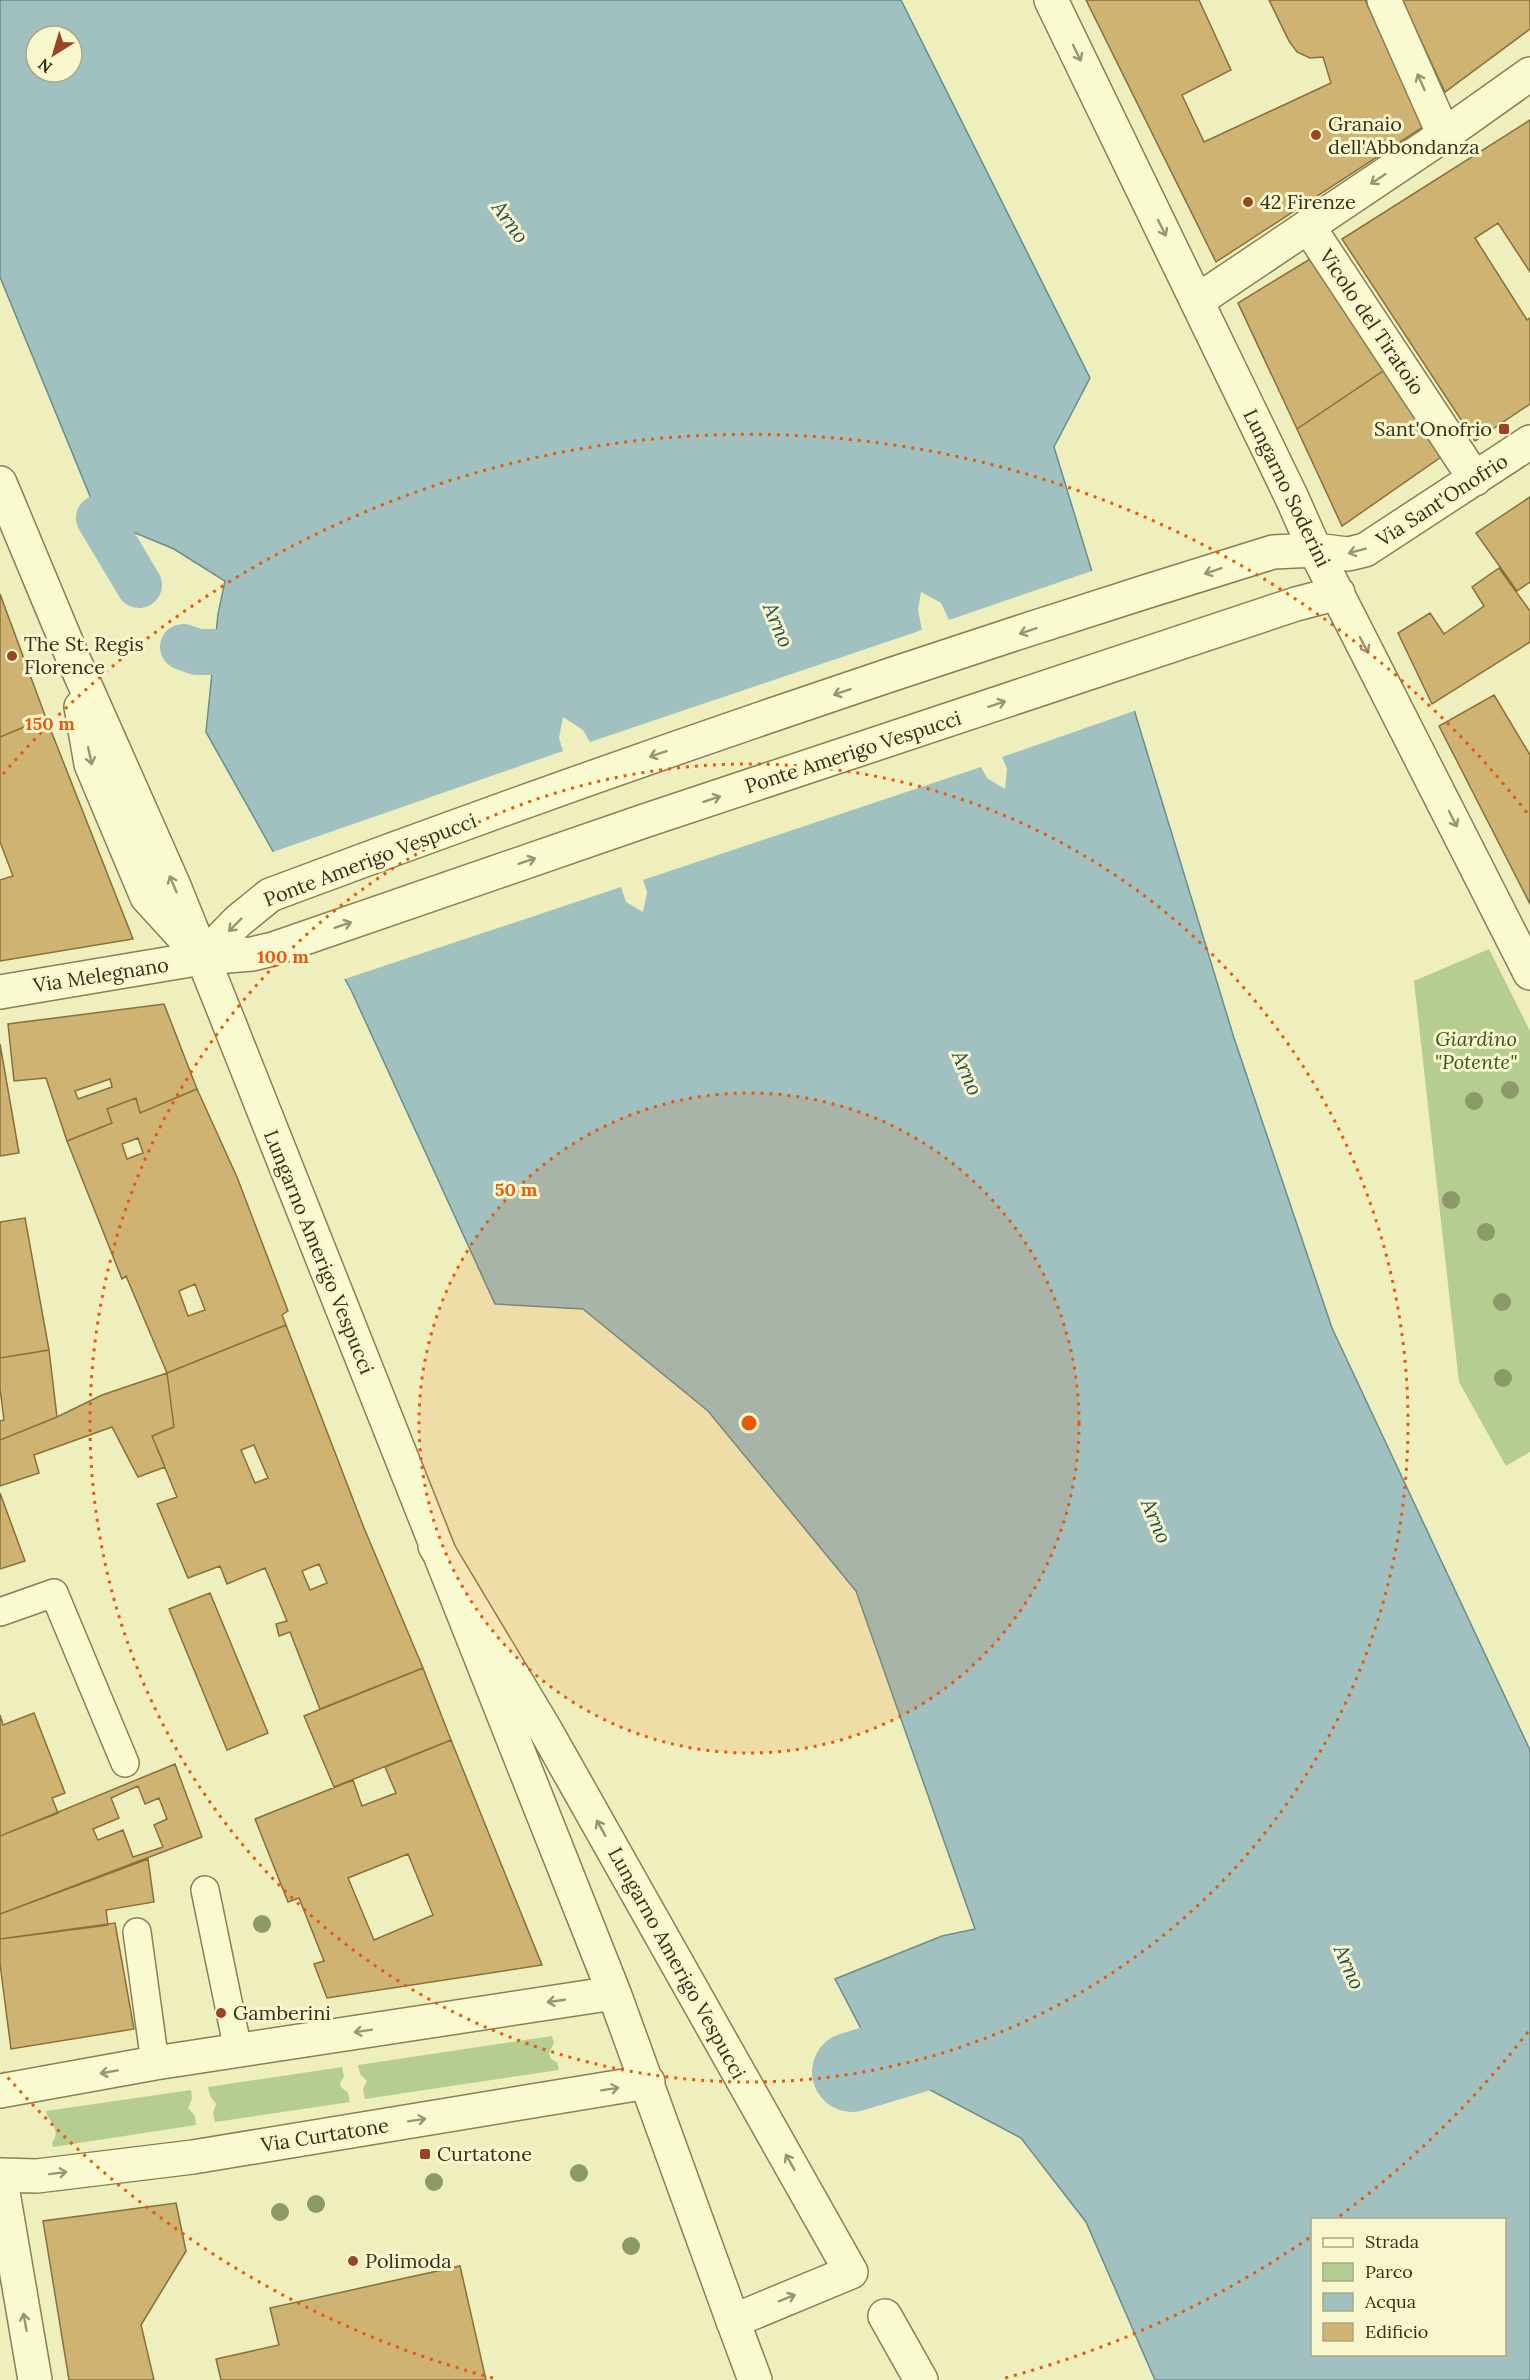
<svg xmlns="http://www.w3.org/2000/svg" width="1530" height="2380" font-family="Lora,serif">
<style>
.green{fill:#b5cd91}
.water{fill:#a1c1c0;stroke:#698d8e;stroke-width:1.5;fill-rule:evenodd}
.pier{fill:#efefbe}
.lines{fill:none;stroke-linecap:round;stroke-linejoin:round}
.canal{stroke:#a1c1c0;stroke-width:46}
.river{stroke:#a1c1c0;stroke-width:80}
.building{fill:#cfb372;stroke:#88703b;stroke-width:1.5;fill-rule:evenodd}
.service-casing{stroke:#887f56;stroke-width:30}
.pedestrian-casing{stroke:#887f56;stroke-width:36}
.minor-casing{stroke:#887f56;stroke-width:36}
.service{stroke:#fafad1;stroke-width:27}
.pedestrian{stroke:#fafad1;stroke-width:33}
.minor{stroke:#fafad1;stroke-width:33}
.tree{fill:#8b9a68}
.oneway{stroke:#989576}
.ring{fill:none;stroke:#e8590c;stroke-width:3;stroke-dasharray:3 6}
.poi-dot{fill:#994424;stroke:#f7f6cd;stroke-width:2}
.labels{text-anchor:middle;stroke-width:6;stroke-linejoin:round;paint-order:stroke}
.poi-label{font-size:20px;fill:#37301b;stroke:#f7f6cd;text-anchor:start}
.street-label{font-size:20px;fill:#37301b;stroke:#f7f6cd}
.park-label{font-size:20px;font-style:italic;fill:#395421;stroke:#f7f6cd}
.water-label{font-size:21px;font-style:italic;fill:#2a4d57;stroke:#f7f6cd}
.centre{fill:#e8590c;stroke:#f7f6cd;stroke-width:3}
.ring-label{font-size:18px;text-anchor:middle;font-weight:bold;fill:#e8590c;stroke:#f7f6cd;stroke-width:6;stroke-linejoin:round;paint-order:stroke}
</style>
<rect width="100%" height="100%" fill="#efefbe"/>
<!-- green -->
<path class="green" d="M 1489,949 L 1530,1031 L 1530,1452 L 1506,1466 L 1459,1382 L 1414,981 Z
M 552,2036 L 554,2043 L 549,2053 L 551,2059 L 557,2062 L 559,2070 L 365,2099 L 363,2089 L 367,2081 L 360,2074 L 358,2065 Z
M 342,2067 L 344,2077 L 341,2081 L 340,2086 L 348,2093 L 350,2102 L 215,2122 L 213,2113 L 216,2104 L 210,2096 L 208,2087 Z
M 191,2090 L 192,2099 L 188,2108 L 195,2116 L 196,2125 L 53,2147 L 52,2143 C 62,2129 49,2124 46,2111 Z"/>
<!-- water -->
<path class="water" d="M 0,0 L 901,0 L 1090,378 L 1054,447 L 1234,1038 L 1332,1328 L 1530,1750 L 1530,2380 L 1155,2380 L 1086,2222 L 1021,2138 L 879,2063 L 835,1979 L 942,1936 L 975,1929 L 856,1591 L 708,1411 L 583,1309 L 495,1304 L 351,990 L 206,732 L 218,614 L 225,581 L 174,549 L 99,518 L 0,277 ZM 36,36 L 72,36 L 72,72 L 36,72 ZM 1312,2220 L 1504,2220 L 1504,2354 L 1312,2354 Z"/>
<!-- pier -->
<path class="pier" d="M 1095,570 L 1137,710 L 1002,757 L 1007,769 L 1005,789 L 987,778 L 981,767 L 643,880 L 647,892 L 643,912 L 626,902 L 621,887 L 342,980 L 270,853 L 563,751 L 559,738 L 563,717 L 583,730 L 590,742 L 922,630 L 918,610 L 921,592 L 941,603 L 949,620 Z"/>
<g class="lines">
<!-- canal -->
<path class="canal" d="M 99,518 L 139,585
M 183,647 L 197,652 L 214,652"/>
<!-- river -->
<path class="river" d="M 852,2072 L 985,2032"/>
</g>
<!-- building -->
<path class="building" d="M 1086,0 L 1199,0 L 1231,70 L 1182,95 L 1204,142 L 1331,83 L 1323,57 L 1310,58 L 1297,52 L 1289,41 L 1269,0 L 1365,0 L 1423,127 L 1216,262 Z
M 1402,0 L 1530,0 L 1530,29 L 1445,92 Z
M 1530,120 L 1530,272 L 1498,223 L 1475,238 L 1527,320 L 1530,318 L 1530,404 L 1475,441 L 1342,239 Z
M 1310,259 L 1386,369 L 1297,429 L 1238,303 Z
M 1386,369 L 1441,457 L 1342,526 L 1297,429 Z
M 1530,497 L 1530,582 L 1517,591 L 1476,533 Z
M 1499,568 L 1530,611 L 1530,642 L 1432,704 L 1398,633 L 1430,613 L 1444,634 L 1484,606 L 1472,587 Z
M 0,594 L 46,718 L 0,737 Z
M 1494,695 L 1530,755 L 1530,904 L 1439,726 Z
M 46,718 L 133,939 L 0,961 L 0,880 L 13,876 L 0,842 L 0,737 Z
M 164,1004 L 197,1089 L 140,1113 L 136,1098 L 107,1109 L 112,1123 L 67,1141 L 46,1078 L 14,1081 L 8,1024 ZM 110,1079 L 112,1087 L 78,1099 L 75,1091 Z
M 0,1044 L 19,1153 L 0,1156 Z
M 197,1089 L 237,1177 L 288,1311 L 282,1315 L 286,1325 L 167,1373 L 126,1276 L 122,1279 L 67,1141 L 112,1123 L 107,1109 L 136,1098 L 140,1113 ZM 138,1138 L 143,1153 L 127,1159 L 122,1144 ZM 195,1284 L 205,1310 L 188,1316 L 179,1291 Z
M 25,1218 L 49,1350 L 0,1358 L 0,1222 Z
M 286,1325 L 364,1528 L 423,1668 L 320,1709 L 290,1632 L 279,1636 L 276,1624 L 287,1621 L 265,1568 L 227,1584 L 220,1566 L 188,1578 L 157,1504 L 177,1497 L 152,1436 L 174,1427 L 167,1373 ZM 254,1445 L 268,1478 L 255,1483 L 241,1450 ZM 319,1564 L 327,1583 L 310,1590 L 302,1571 Z
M 49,1350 L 57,1417 L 0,1440 L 0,1421 L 4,1420 L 0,1389 L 0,1358 Z
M 167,1373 L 174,1427 L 152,1436 L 165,1467 L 138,1477 L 112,1427 L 34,1455 L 39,1473 L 0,1486 L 0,1440 L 57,1417 L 102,1395 Z
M 0,1493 L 25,1561 L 0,1569 Z
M 210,1593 L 268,1733 L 227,1750 L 169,1609 Z
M 423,1668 L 451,1740 L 334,1787 L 304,1716 Z
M 34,1713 L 65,1793 L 52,1798 L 58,1813 L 0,1836 L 0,1715 L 3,1725 Z
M 451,1740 L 542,1965 L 327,1998 L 314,1964 L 324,1961 L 299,1898 L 288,1902 L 255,1819 L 353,1780 L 362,1806 L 396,1793 L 385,1767 ZM 408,1854 L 433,1915 L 374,1940 L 348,1878 Z
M 175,1764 L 202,1837 L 0,1914 L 0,1836 ZM 138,1786 L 145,1804 L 159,1798 L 167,1819 L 154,1825 L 163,1847 L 133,1857 L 123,1830 L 98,1840 L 93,1829 L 119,1818 L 111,1798 Z
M 148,1859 L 154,1902 L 106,1910 L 108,1925 L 0,1939 L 0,1914 Z
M 115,1923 L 134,2029 L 11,2049 L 0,1964 L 0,1939 Z
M 176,2203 L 186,2251 L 141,2325 L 154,2380 L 69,2380 L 43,2221 Z
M 460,2266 L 486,2380 L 221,2380 L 216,2359 L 279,2345 L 270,2308 Z"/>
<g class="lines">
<defs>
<path id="service" d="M 0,1612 L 54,1593 L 125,1763
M 205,1890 L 238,2050
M 137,1932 L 155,2063"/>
<path id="pedestrian" d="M 885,2316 L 921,2380
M 733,2321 L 755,2380"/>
<path id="minor" d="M 1051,0 L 1291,496 L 1315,550 L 1530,973
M 1384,0 L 1444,135
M 1308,226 L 1475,479
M 1197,301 L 1444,135 L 1530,74
M 0,483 L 73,658 L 174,886 L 229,1023 L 614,1993 L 733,2321 L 851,2272 L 546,1731 L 435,1546
M 81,707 L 91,764 L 147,897 L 188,942
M 202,958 L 238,921 L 270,895 C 601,771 935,656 1273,552 L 1315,550 L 1348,554 L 1365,550 L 1530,442
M 0,992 L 202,958 L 252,954 L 273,949 L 647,820 L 1296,604 L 1338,593
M 0,2091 L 155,2063 L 614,1993
M 0,2175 L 37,2176 L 193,2157 L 648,2082
M 0,2175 L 35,2380"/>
</defs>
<!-- service casing -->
<use href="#service" class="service-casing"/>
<!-- pedestrian casing -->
<use href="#pedestrian" class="pedestrian-casing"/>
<!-- minor casing -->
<use href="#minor" class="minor-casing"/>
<!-- service -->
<use href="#service" class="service"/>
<!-- pedestrian -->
<use href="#pedestrian" class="pedestrian"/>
<!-- minor -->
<use href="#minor" class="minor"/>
</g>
<!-- trees -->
<g class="tree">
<circle cx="1510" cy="1090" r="9"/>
<circle cx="1474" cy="1101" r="9"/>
<circle cx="1451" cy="1200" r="9"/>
<circle cx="1486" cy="1232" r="9"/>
<circle cx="1502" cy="1302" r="9"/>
<circle cx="1503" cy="1378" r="9"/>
<circle cx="262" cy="1924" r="9"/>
<circle cx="579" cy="2173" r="9"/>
<circle cx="434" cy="2182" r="9"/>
<circle cx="316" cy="2204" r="9"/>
<circle cx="280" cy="2212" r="9"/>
<circle cx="631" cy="2246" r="9"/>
</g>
<!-- one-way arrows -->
<defs><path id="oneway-shaft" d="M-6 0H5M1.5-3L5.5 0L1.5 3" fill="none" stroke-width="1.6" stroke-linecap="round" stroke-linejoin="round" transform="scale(1.5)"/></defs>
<g class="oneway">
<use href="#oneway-shaft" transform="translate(1077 53) rotate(64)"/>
<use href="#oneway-shaft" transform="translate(1421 82) rotate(-114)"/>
<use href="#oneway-shaft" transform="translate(1378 179) rotate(146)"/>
<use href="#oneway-shaft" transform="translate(1162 228) rotate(64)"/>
<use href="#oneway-shaft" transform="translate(1357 551) rotate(165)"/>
<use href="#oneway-shaft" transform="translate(1213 571) rotate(162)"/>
<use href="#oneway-shaft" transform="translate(1028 631) rotate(162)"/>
<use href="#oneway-shaft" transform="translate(1364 645) rotate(62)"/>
<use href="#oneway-shaft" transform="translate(842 692) rotate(161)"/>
<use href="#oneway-shaft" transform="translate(997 704) rotate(-18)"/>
<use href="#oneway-shaft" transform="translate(658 754) rotate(161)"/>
<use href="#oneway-shaft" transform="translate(90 756) rotate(78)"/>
<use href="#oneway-shaft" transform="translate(712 799) rotate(-18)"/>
<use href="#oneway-shaft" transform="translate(1453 819) rotate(63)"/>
<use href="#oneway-shaft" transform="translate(527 861) rotate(-19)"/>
<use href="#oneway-shaft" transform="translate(173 884) rotate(-113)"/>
<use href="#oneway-shaft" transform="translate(235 925) rotate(135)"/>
<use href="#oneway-shaft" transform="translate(343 925) rotate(-19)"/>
<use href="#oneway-shaft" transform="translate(601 1828) rotate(-119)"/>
<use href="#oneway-shaft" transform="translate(556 2001) rotate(172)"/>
<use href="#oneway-shaft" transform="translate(363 2031) rotate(171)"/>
<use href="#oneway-shaft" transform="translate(109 2072) rotate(170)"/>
<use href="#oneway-shaft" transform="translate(610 2089) rotate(-9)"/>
<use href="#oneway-shaft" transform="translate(417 2120) rotate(-9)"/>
<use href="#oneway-shaft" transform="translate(790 2162) rotate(-119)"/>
<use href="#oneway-shaft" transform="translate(58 2173) rotate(-7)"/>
<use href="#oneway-shaft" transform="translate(787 2298) rotate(-22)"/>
<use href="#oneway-shaft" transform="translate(25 2322) rotate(-100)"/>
</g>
<!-- distance rings -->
<circle cx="749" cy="1423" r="330" fill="#e8590c" fill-opacity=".12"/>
<g class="ring">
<circle cx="749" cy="1423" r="330"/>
<circle cx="749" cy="1423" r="659"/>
<path d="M1528 2032A989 989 0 0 1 1337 2218M1309 2238A989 989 0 0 1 1005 2378M493 2378A989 989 0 0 1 3 2072M3 774A989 989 0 0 1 1528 814"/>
</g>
<!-- markers -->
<g class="poi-dot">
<circle cx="1316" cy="135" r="6"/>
<circle cx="1248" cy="202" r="6"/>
<rect x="1498" y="423" width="12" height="12" rx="3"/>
<circle cx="12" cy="656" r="6"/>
<circle cx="221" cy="2013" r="6"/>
<rect x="419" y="2148" width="12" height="12" rx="3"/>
<circle cx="353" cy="2261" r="6"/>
</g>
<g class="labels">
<!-- poi labels -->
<g class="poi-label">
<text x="1328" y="131">Granaio<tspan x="1328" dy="23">dell'Abbondanza</tspan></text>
<text x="1260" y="209">42 Firenze</text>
<text x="1492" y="436" text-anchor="end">Sant'Onofrio</text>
<text x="24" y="651">The St. Regis<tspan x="24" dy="23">Florence</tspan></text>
<text x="233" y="2020">Gamberini</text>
<text x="437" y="2161">Curtatone</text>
<text x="365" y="2268">Polimoda</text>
</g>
<!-- street labels -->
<g class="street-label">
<text transform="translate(1372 322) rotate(56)" y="7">Vicolo del Tiratoio</text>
<text transform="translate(1287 488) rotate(64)" y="7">Lungarno Soderini</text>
<text transform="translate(1442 500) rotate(-33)" y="7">Via Sant'Onofrio</text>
<text transform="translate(853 752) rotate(-18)" y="7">Ponte Amerigo Vespucci</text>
<text transform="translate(370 860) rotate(-21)" y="7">Ponte Amerigo Vespucci</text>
<text transform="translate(101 975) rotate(-9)" y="7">Via Melegnano</text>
<text transform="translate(319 1252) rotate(68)" y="7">Lungarno Amerigo Vespucci</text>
<text transform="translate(677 1963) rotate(61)" y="7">Lungarno Amerigo Vespucci</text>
<text transform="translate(325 2135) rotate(-9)" y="7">Via Curtatone</text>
</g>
<!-- park labels -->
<g class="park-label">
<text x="1476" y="1046">Giardino<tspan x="1476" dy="23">"Potente"</tspan></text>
</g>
<!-- water labels -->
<g class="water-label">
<text transform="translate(510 222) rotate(54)" y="7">Arno</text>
<text transform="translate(778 625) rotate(67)" y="7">Arno</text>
<text transform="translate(967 1073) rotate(67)" y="7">Arno</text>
<text transform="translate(1156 1521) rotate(67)" y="7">Arno</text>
<text transform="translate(1349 1967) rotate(66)" y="7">Arno</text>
</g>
</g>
<circle cx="749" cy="1423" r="9" class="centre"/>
<g class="ring-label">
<text x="50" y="730">150 m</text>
<text x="283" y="963">100 m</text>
<text x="516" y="1196">50 m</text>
</g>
<!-- legend -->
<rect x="1311" y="2218" width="195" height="138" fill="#f7f6cd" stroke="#aaa786" stroke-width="1.5"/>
<rect x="1323" y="2238" width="30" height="9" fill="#fafad1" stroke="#aaa786" stroke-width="1.5"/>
<text x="1365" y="2248" font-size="18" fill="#37301b">Strada</text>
<rect x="1323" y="2263" width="30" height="18" fill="#b5cd91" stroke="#aaa786" stroke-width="1.5"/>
<text x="1365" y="2278" font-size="18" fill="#37301b">Parco</text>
<rect x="1323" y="2293" width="30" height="18" fill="#a1c1c0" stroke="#aaa786" stroke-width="1.5"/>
<text x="1365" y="2308" font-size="18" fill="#37301b">Acqua</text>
<rect x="1323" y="2323" width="30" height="18" fill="#cfb372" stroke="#aaa786" stroke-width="1.5"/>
<text x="1365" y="2338" font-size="18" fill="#37301b">Edificio</text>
<!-- north arrow -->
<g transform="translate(54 54) rotate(217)"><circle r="28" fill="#f7f6cd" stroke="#aaa786" stroke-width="1.5"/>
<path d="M0-4.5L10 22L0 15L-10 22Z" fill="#994424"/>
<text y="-9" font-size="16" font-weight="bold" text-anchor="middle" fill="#37301b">N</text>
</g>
</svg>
